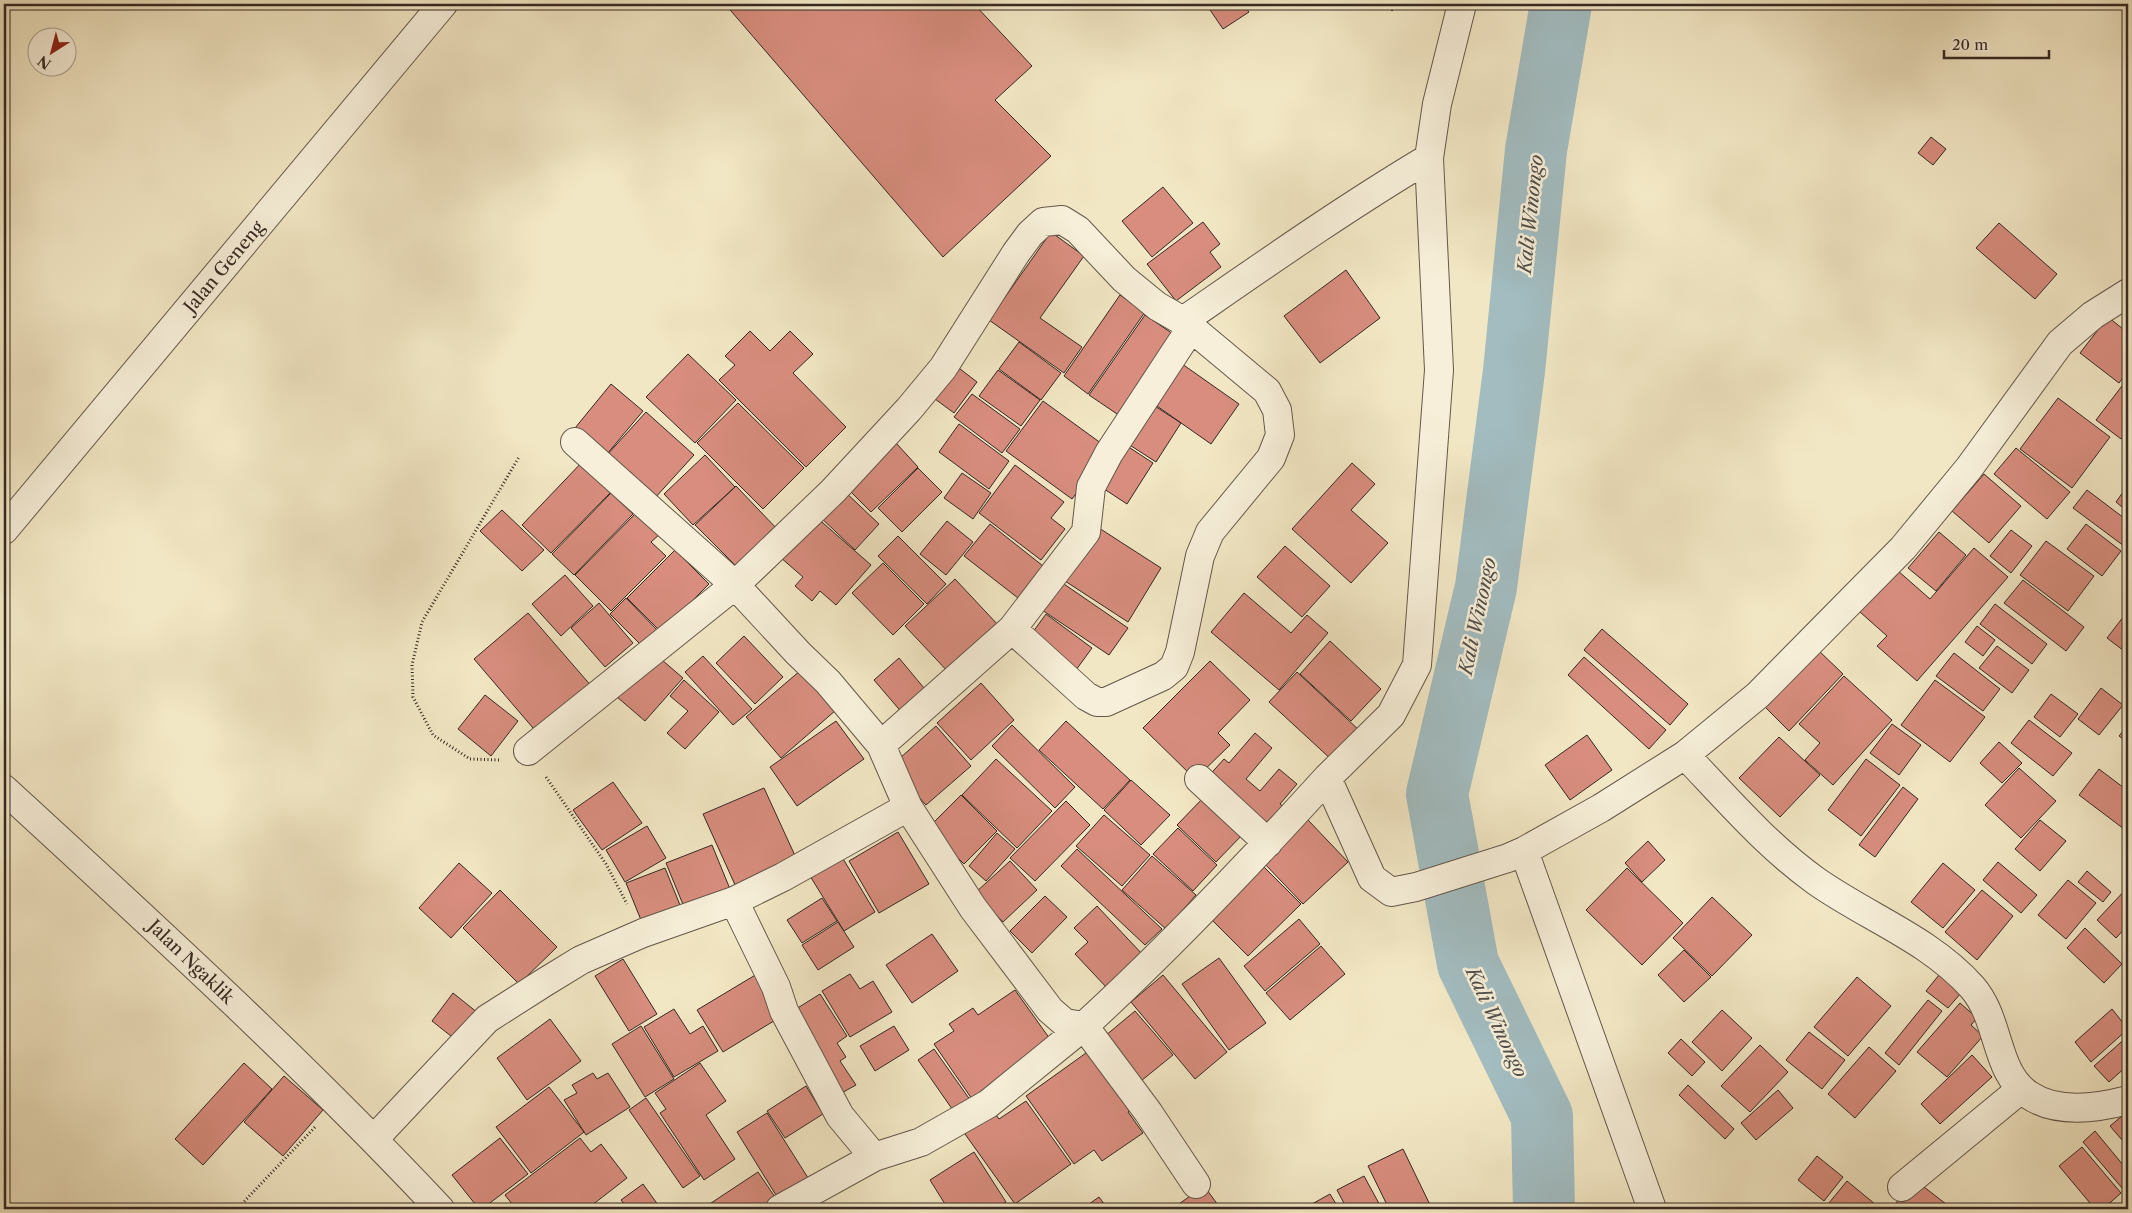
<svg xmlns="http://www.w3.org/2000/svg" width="2132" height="1213" font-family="'Libre Caslon Text',serif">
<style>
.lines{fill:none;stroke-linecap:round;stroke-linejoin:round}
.river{stroke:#a2bcc0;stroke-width:62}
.building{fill:#d88d7e;stroke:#352923}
.street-casing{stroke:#64584b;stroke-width:30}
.path{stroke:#352923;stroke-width:3;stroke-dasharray:1 2.5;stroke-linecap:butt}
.street{stroke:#f7efd9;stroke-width:28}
.labels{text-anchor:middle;stroke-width:5;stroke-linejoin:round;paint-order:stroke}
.street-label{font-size:18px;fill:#352923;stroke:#f7efd9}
.water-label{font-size:19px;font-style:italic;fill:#504e4a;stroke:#f7efd9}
</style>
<rect width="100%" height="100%" fill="#f2e7c4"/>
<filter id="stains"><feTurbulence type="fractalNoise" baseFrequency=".004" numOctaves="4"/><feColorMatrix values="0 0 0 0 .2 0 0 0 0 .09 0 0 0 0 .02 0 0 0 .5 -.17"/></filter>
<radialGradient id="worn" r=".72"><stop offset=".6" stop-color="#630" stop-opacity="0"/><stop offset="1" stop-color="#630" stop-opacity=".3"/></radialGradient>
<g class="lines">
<!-- river -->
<path class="river" d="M 1544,1209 L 1542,1116 L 1468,964 L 1437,794 L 1486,587 L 1514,371 L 1536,150 L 1561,4"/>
</g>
<!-- building -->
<path class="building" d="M 725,4 L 974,4 L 1032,66 L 995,100 L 1051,156 L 943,257 Z
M 1206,4 L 1243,4 L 1249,12 L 1223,29 Z
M 1386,4 L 1399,4 L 1392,11 Z
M 1931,137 L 1946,149 L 1933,165 L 1918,153 Z
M 1163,187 L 1193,223 L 1152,257 L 1122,221 Z
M 1203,222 L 1220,244 L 1210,252 L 1221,267 L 1176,301 L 1147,264 Z
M 1999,223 L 2057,274 L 2035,299 L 1976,248 Z
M 1051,232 L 1084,256 L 1040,318 L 1082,347 L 1064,373 L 989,320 Z
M 1346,270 L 1380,318 L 1320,363 L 1284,316 Z
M 1120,295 L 1145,312 L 1088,394 L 1064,376 Z
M 1145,315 L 1179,338 L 1123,418 L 1089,395 Z
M 2108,317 L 2128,333 L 2128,371 L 2119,383 L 2080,353 Z
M 750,331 L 770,351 L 790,331 L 813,354 L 793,373 L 846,427 L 806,467 L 719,380 L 735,365 L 725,356 Z
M 1019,342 L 1061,373 L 1041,400 L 999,369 Z
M 688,354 L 736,400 L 695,443 L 646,397 Z
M 1175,359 L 1239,404 L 1211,444 L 1147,399 Z
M 955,365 L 977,382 L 954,413 L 931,396 Z
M 998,370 L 1040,400 L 1021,426 L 979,396 Z
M 2128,378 L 2128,429 L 2121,439 L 2096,420 Z
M 611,384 L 643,411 L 607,454 L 575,428 Z
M 972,394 L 1020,429 L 1002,453 L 954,417 Z
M 2058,398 L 2110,437 L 2072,488 L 2020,449 Z
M 1043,401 L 1109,449 L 1072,499 L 1006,451 Z
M 1147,401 L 1181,423 L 1156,462 L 1122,440 Z
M 738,403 L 804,468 L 763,509 L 697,443 Z
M 646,412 L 694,455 L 654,499 L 606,456 Z
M 959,424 L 1009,461 L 989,489 L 939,452 Z
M 1121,442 L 1153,463 L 1127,504 L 1095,483 Z
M 896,443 L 918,467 L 871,512 L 848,489 Z
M 2016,448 L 2070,492 L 2047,519 L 1994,474 Z
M 705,455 L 735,487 L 693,525 L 664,494 Z
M 585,459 L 615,488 L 551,553 L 522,525 Z
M 1352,463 L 1375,484 L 1351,510 L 1388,543 L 1351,583 L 1292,529 Z
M 1015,465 L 1064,502 L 1051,518 L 1065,529 L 1041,560 L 979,513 Z
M 918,468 L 942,492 L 902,532 L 878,508 Z
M 962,473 L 991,493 L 973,519 L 944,498 Z
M 1984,474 L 2021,506 L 1989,543 L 1952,511 Z
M 2128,485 L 2128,512 L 2116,502 Z
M 736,486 L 778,530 L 738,568 L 695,525 Z
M 841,488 L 879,524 L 855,550 L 817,514 Z
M 2087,490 L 2128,521 L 2128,549 L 2073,508 Z
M 611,493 L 633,514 L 574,575 L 552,554 Z
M 502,510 L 544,550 L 522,571 L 480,531 Z
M 637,512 L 660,534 L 651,542 L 666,556 L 611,611 L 575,575 Z
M 815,516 L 871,565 L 836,605 L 820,591 L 812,601 L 795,586 L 803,577 L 780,557 Z
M 947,521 L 973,542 L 946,575 L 920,554 Z
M 990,524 L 1043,566 L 1018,598 L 964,556 Z
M 2086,524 L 2121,551 L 2102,576 L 2067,549 Z
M 1099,528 L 1161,568 L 1128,622 L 1065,581 Z
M 2011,530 L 2032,546 L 2011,573 L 1990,556 Z
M 1939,532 L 1966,555 L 1936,591 L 1908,568 Z
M 898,536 L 946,584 L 927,604 L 878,556 Z
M 2046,541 L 2094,576 L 2068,611 L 2020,575 Z
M 1285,546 L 1330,586 L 1302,617 L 1257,577 Z
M 1974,548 L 2008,577 L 1917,681 L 1877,646 L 1887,636 L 1860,612 L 1897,570 L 1930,599 Z
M 675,550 L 709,584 L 661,632 L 627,598 Z
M 883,563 L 924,604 L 893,635 L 852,593 Z
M 565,575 L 593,606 L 561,636 L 532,604 Z
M 955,579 L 999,626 L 950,674 L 905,626 Z
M 2023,580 L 2084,627 L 2066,651 L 2004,603 Z
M 1061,582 L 1128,628 L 1109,655 L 1042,610 Z
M 1244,593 L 1291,633 L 1307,615 L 1328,633 L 1279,690 L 1211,632 Z
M 626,598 L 660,633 L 645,649 L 610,614 Z
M 599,603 L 633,643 L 605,667 L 571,628 Z
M 1995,604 L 2047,644 L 2032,664 L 1980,624 Z
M 2127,612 L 2128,613 L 2128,654 L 2107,638 Z
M 528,613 L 593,688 L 539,735 L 474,659 Z
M 1046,614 L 1092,648 L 1076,670 L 1030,636 Z
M 1977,626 L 1995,640 L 1983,656 L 1965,642 Z
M 1602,629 L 1688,704 L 1670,725 L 1584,650 Z
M 744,636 L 783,677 L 755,704 L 716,663 Z
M 1330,641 L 1381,689 L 1351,721 L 1300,674 Z
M 1997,646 L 2029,670 L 2012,693 L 1979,668 Z
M 1816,648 L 1843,674 L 1789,731 L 1762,704 Z
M 1954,653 L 2000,689 L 1983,711 L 1936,676 Z
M 655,654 L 683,678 L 645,721 L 617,697 Z
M 703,656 L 752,709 L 733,725 L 685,672 Z
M 1584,657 L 1666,730 L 1649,749 L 1568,675 Z
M 899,658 L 929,694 L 904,715 L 874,680 Z
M 1210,661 L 1250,700 L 1218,733 L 1230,745 L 1195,779 L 1143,728 Z
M 801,670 L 836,710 L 781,758 L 746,717 Z
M 1297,672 L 1361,732 L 1333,761 L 1269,702 Z
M 1844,676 L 1892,720 L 1833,785 L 1805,760 L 1820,743 L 1799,724 Z
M 684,680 L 719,712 L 685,749 L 667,733 L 688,711 L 670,696 Z
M 1935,680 L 1985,717 L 1950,762 L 1901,725 Z
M 981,683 L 1014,720 L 971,760 L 937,723 Z
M 2101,688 L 2123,705 L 2099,735 L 2078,719 Z
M 2051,694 L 2078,714 L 2060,737 L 2034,717 Z
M 485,695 L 518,721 L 491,756 L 458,729 Z
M 2029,720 L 2072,753 L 2053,776 L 2011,743 Z
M 836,721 L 864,759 L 797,806 L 770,767 Z
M 1066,721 L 1130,780 L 1103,809 L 1039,750 Z
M 1892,724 L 1921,745 L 1899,775 L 1870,753 Z
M 1012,725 L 1075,787 L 1055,808 L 992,746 Z
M 2128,725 L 2128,743 L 2119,736 Z
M 936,726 L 971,766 L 926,805 L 891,766 Z
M 1255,733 L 1272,748 L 1246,779 L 1260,791 L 1279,769 L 1297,784 L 1280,804 L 1284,807 L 1265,829 L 1206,779 L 1224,759 L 1229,763 Z
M 1587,735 L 1612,770 L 1570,800 L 1545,765 Z
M 1779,737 L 1820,775 L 1780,817 L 1739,778 Z
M 1999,742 L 2022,763 L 2002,783 L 1980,763 Z
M 996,759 L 1052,811 L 1017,848 L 962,795 Z
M 1866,759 L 1900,785 L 1861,836 L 1828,810 Z
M 2019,768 L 2056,801 L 2021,838 L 1985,805 Z
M 2099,769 L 2128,791 L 2128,824 L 2124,829 L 2079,795 Z
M 1131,780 L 1170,815 L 1141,845 L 1104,810 Z
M 613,782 L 642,823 L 602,850 L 573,810 Z
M 1903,787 L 1918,799 L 1875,857 L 1859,845 Z
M 764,788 L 797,860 L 736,887 L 703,814 Z
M 961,795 L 997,831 L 964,864 L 928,828 Z
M 1205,796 L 1244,833 L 1216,862 L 1177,825 Z
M 1066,801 L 1090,825 L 1035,881 L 1010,858 Z
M 1104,815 L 1150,855 L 1122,886 L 1076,846 Z
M 1308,820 L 1348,862 L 1303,904 L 1263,862 Z
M 2040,820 L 2066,841 L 2040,871 L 2015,849 Z
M 647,826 L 666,858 L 625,882 L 606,850 Z
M 1178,828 L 1217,865 L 1193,891 L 1153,854 Z
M 898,832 L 929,884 L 879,913 L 849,861 Z
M 997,833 L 1015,849 L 986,881 L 969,866 Z
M 1648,841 L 1665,860 L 1642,882 L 1625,863 Z
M 712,845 L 730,889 L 684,907 L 666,863 Z
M 1077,849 L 1162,929 L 1145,945 L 1061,866 Z
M 1152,856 L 1196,895 L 1166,929 L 1122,890 Z
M 842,857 L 875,912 L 844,931 L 810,876 Z
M 1010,861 L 1037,890 L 1003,922 L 975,893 Z
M 1998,862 L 2037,895 L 2021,913 L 1983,880 Z
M 459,863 L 492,893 L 451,938 L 419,908 Z
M 1943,863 L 1975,890 L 1943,928 L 1911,902 Z
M 1261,864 L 1301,904 L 1248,956 L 1208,916 Z
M 665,868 L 682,910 L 643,925 L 626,883 Z
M 1627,868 L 1683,923 L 1642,965 L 1586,910 Z
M 2087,871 L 2111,892 L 2103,902 L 2078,882 Z
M 2068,880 L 2096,903 L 2066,939 L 2038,915 Z
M 2128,887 L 2128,925 L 2116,938 L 2097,920 Z
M 500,890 L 557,947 L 519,984 L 463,928 Z
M 1982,890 L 2013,916 L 1977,960 L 1945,932 Z
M 1045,896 L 1067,917 L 1032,953 L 1010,931 Z
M 1712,897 L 1752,935 L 1712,976 L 1673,938 Z
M 822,898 L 837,921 L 802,943 L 787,920 Z
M 1097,906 L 1143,955 L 1108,989 L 1075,954 L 1088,942 L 1074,928 Z
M 1299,919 L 1320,944 L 1265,991 L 1244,966 Z
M 838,922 L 854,947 L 818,970 L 802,945 Z
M 2085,928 L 2122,964 L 2104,983 L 2067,948 Z
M 932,934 L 958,971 L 912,1003 L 886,965 Z
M 1321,946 L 1345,974 L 1290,1020 L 1266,993 Z
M 1684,950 L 1711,977 L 1684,1002 L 1658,975 Z
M 1219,958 L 1266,1023 L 1229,1050 L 1182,984 Z
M 623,959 L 657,1014 L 629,1031 L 595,976 Z
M 757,974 L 782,1016 L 723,1052 L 697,1010 Z
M 850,974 L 860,989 L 873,981 L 892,1012 L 850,1037 L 822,991 Z
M 1163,975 L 1227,1052 L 1195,1079 L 1131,1002 Z
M 1939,975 L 1961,993 L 1948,1008 L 1926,991 Z
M 1857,977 L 1891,1006 L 1848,1056 L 1814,1027 Z
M 1015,990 L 1055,1046 L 974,1102 L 934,1044 L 954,1031 L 949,1024 L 973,1008 L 978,1015 Z
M 453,993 L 483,1017 L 461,1044 L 432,1021 Z
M 820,994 L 847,1036 L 837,1043 L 846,1057 L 840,1061 L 856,1085 L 838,1095 L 788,1014 Z
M 1928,1000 L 1942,1011 L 1899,1065 L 1885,1053 Z
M 1960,1003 L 1977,1018 L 1971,1025 L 1983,1036 L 1947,1077 L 1917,1052 Z
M 674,1009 L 690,1034 L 703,1026 L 718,1051 L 674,1077 L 644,1027 Z
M 2112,1009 L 2128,1029 L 2091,1062 L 2075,1042 Z
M 1722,1010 L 1752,1038 L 1722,1071 L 1692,1042 Z
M 1135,1011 L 1173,1055 L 1136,1085 L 1099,1041 Z
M 550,1019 L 581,1061 L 527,1100 L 497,1058 Z
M 641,1026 L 674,1079 L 645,1097 L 612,1044 Z
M 894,1026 L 909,1050 L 875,1071 L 860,1046 Z
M 1809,1032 L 1845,1060 L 1822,1089 L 1786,1060 Z
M 2128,1036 L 2128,1065 L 2109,1082 L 2094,1066 Z
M 1681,1039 L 1705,1062 L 1692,1076 L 1668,1053 Z
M 1760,1045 L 1788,1072 L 1750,1112 L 1721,1086 Z
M 1869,1047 L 1896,1071 L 1855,1118 L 1828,1094 Z
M 1093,1048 L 1135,1107 L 1128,1112 L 1143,1133 L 1102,1161 L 1094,1150 L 1074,1164 L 1026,1096 Z
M 934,1049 L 973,1104 L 957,1116 L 918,1060 Z
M 1972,1055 L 1992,1077 L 1940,1124 L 1921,1104 Z
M 244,1063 L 272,1089 L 203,1165 L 175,1139 Z
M 700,1063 L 726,1101 L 706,1115 L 735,1159 L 704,1180 L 660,1113 L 666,1109 L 655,1093 Z
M 593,1073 L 597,1079 L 608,1073 L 630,1107 L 586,1135 L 564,1100 L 577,1093 L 572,1085 Z
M 284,1076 L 323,1110 L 283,1156 L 244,1122 Z
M 1688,1085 L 1734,1129 L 1725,1139 L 1679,1095 Z
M 806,1086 L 823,1114 L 785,1138 L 767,1111 Z
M 549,1087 L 584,1132 L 531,1173 L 496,1127 Z
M 1778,1090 L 1793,1108 L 1756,1140 L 1741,1123 Z
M 646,1098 L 700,1176 L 683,1188 L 629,1110 Z
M 1026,1101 L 1071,1164 L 1015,1204 L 960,1127 L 990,1107 L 999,1119 Z
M 2128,1111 L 2128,1147 L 2110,1126 Z
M 767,1113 L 810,1181 L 779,1200 L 737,1132 Z
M 2095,1131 L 2128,1171 L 2128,1183 L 2122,1188 L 2083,1142 Z
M 500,1138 L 528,1174 L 482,1209 L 479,1209 L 452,1175 Z
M 580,1138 L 591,1152 L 601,1144 L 627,1178 L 587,1209 L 516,1209 L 505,1195 Z
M 2082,1147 L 2121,1193 L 2103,1209 L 2095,1209 L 2059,1166 Z
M 1403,1149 L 1432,1209 L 1389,1209 L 1368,1166 Z
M 974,1152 L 1006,1202 L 995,1209 L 948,1209 L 930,1180 Z
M 1817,1156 L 1843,1177 L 1824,1201 L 1798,1180 Z
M 758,1172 L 777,1200 L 763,1209 L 702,1209 Z
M 1364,1176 L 1382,1209 L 1347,1209 L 1337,1190 Z
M 1915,1180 L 1946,1204 L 1942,1209 L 1891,1209 Z
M 1847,1181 L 1881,1209 L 1824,1209 Z
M 643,1184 L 661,1209 L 628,1209 L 621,1200 Z
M 1204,1186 L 1221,1209 L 1172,1209 Z
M 1330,1194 L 1339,1209 L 1303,1209 Z
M 1099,1197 L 1108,1209 L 1082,1209 Z"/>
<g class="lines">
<defs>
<path id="street" d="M 1462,4 L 1437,104 L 1429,158 L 1439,370 L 1417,665 L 1391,715 L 1327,778 L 1372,878 L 1391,892 L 1416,887 L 1508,858 L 1524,851 L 1601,808 L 1685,755 L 1758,695 L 1903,548 L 1969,468 L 2060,343 L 2093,315 L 2128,293
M 4,530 L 443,4
M 1012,629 L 1086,696 L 1097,702 L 1106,702 L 1163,676 L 1174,667 L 1180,652 L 1200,556 L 1210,532 L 1271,458 L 1280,435 L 1277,410 L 1267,391 L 1183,321
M 881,745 L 1012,629 L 1086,532 L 1091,487 L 1109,453 L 1191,328
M 528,751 L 735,585 L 575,442
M 1685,755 C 1727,799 1767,846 1816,881 C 1867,917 1929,939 1972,987 C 2001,1020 1994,1072 2029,1095 C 2057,1114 2098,1108 2128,1100
M 1327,778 C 1249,864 1169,948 1084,1026 L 1065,1023 L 1050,1010 L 973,908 L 908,807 L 881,745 L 828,682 L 798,653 L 735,585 L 833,491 L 909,409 L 943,368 L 1016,253 L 1030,234 L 1043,222 L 1062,220 L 1078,230 L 1124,279 L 1157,306 L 1183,321 C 1264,265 1345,208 1429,158
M 1199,779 L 1268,843
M 4,789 C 153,926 302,1062 440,1209
M 1524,851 L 1652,1209
M 734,901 L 776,987 L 784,1011 L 840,1116 L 874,1157
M 374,1139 L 487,1019 L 545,982 L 581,960 L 643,933 L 734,901 L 783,877 L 908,807
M 1902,1187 L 2021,1089
M 780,1209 L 874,1157 L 921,1142 L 988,1104 L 1084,1026 L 1148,1112 L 1196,1184"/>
</defs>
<!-- street casing -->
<use href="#street" class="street-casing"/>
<!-- path -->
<path class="path" d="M 499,760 L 470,759 L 433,735 L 413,697 L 412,665 L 422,622 L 519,457
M 546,777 L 606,864 L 627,904
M 237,1209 L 316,1126"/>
<!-- street -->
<use href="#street" class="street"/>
</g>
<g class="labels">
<!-- street labels -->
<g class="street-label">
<text transform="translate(224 267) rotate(-50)" y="6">Jalan Geneng</text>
<text transform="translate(191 962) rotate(44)" y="6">Jalan Ngaklik</text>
</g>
<!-- water labels -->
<g class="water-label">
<text transform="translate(1530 214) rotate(-84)" y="7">Kali Winongo</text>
<text transform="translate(1477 616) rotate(-78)" y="7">Kali Winongo</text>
<text transform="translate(1497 1022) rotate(65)" y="7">Kali Winongo</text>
</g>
</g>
<!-- margin -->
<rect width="2132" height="1213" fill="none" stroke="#f2e7c4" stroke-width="20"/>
<rect x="5" y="5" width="2122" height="1203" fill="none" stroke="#352923" stroke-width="2.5"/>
<rect x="10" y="10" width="2112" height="1193" fill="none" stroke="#352923"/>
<!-- north arrow -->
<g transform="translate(52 52) rotate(216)"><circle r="24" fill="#f7efd9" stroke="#a9a090"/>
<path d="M0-4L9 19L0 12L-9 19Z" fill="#8f2418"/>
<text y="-8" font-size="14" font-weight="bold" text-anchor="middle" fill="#352923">N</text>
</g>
<!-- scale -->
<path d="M1944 50v8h105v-8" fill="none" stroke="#352923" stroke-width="2.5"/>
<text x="1952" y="50" font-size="15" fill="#352923" stroke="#f7efd9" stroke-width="4" paint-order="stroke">20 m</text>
<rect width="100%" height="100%" filter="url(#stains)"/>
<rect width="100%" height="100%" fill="url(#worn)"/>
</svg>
